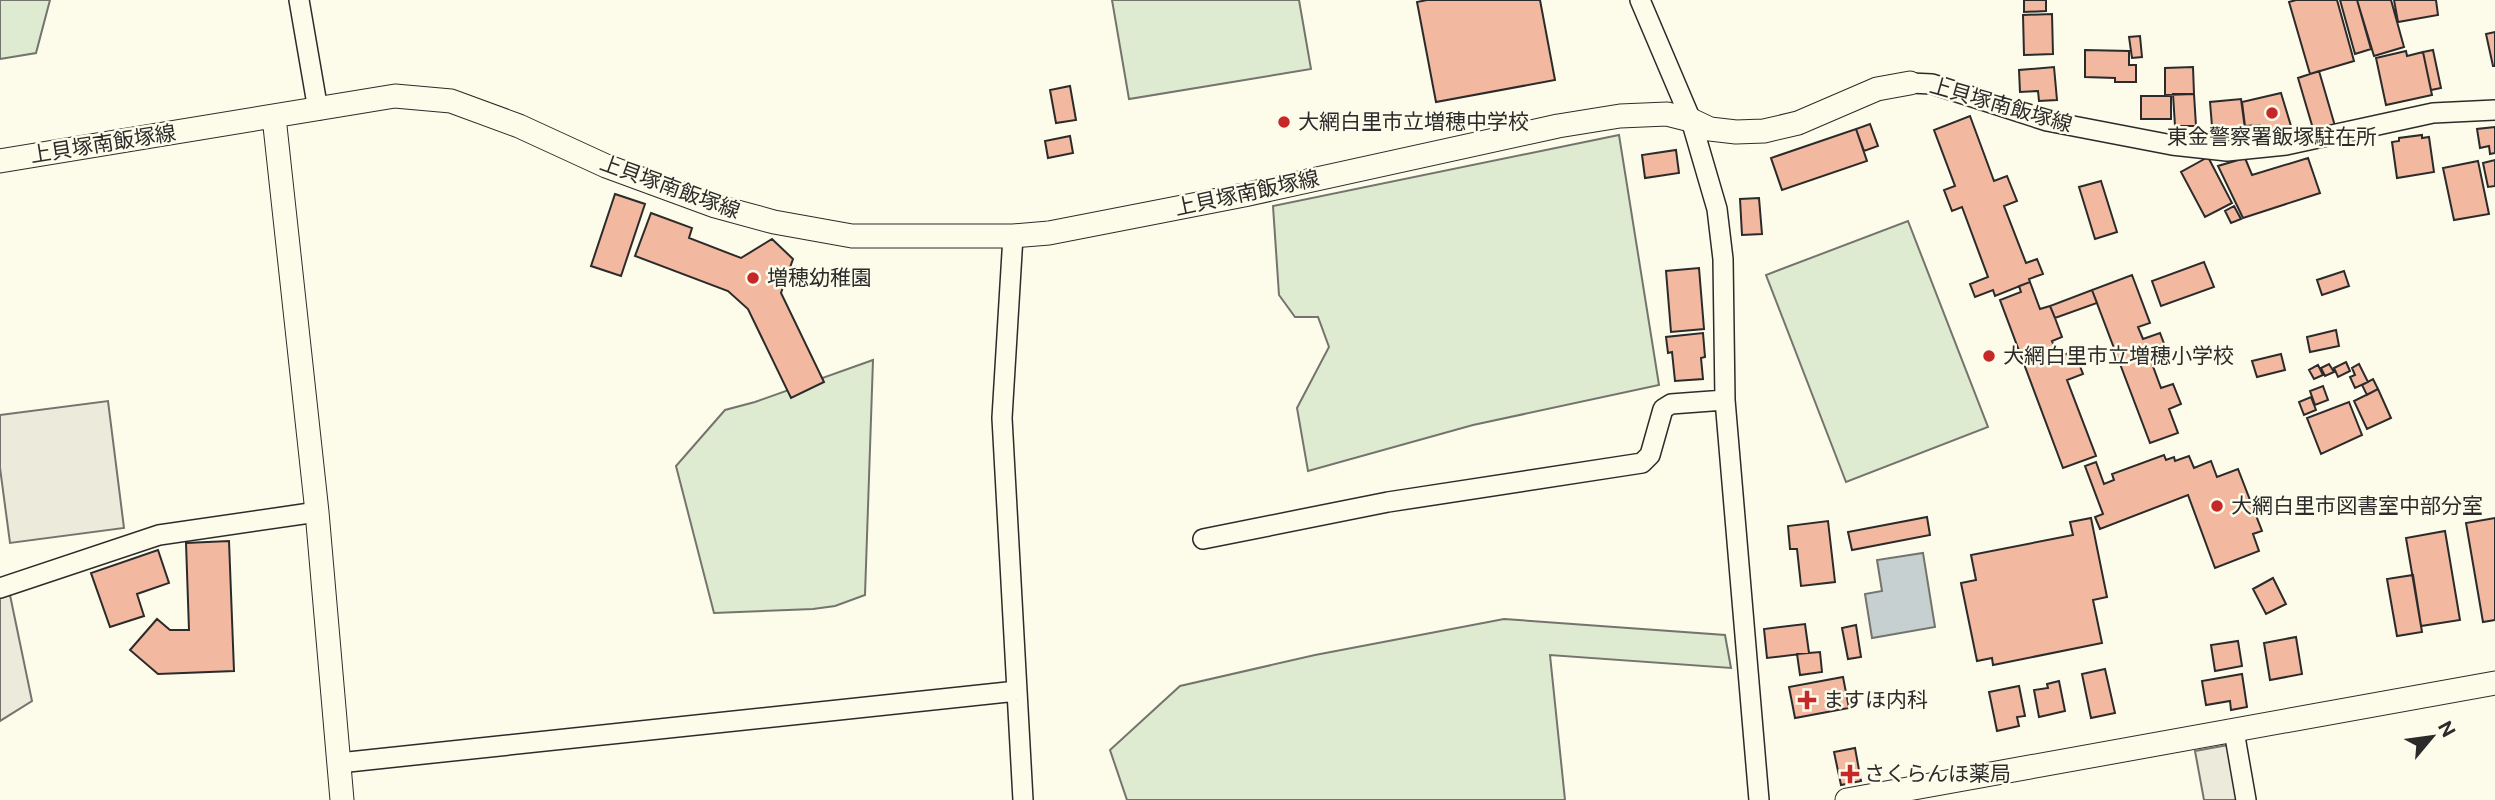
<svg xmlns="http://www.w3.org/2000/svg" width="2495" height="800" font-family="'Public Sans','Noto Sans JP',sans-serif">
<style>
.green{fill:#deebd1;stroke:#74746e;stroke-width:2}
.parking{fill:#eceadb;stroke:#74746e;stroke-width:2}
.water{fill:#c7d0d0;stroke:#74746e;stroke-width:2}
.building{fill:#f2b8a0;stroke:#2b2b2b;stroke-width:2}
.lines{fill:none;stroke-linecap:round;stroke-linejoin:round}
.minor-casing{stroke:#2b2b2b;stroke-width:22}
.tertiary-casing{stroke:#2b2b2b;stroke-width:25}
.minor{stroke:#fdfbea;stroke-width:19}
.tertiary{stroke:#fdfbea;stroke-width:23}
.poi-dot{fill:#c62828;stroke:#fdfbea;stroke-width:2.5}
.labels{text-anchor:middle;stroke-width:5;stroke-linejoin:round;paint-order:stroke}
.street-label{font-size:21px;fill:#2b2b2b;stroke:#fdfbea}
.poi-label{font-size:21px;fill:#2b2b2b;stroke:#fdfbea;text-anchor:start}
</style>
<rect width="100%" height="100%" fill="#fdfbea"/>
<!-- green -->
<path class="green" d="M 0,0 L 50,0 L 36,53 L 0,59 Z
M 1112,0 L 1299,0 L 1311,69 L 1129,99 Z
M 1619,135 L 1659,385 L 1473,425 L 1308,471 L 1297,408 L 1329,347 L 1318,317 L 1295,317 L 1279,295 L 1273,206 Z
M 1908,221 L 1988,427 L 1846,482 L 1766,275 Z
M 873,360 L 865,595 L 835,606 L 813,609 L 714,613 L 676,466 L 725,410 L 755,402 Z
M 1504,619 L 1725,635 L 1731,668 L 1550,655 L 1565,800 L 1127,800 L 1110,750 L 1180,686 L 1315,655 Z"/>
<!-- parking -->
<path class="parking" d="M 108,401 L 124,528 L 10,543 L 0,468 L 0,415 Z
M 10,595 L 32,701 L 0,721 L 0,597 Z
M 2228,745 L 2238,800 L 2204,800 L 2195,751 Z"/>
<!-- water -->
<path class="water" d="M 1923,553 L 1935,627 L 1872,638 L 1865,594 L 1882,591 L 1877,560 Z"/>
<!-- building -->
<path class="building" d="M 1427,0 L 1540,0 L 1555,80 L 1436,102 L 1417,2 Z
M 2024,0 L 2046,0 L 2046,11 L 2024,12 Z
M 2296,0 L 2337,0 L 2354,61 L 2310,74 L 2289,2 Z
M 2340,0 L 2357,0 L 2371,49 L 2355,54 Z
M 2357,0 L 2391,0 L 2404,47 L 2374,56 Z
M 2394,0 L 2436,0 L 2438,15 L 2398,22 Z
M 2052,14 L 2053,54 L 2024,55 L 2023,15 Z
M 2495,32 L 2495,66 L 2493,66 L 2486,34 Z
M 2140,36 L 2142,57 L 2132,58 L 2129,37 Z
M 2085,50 L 2129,51 L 2129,65 L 2136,65 L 2136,82 L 2115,82 L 2115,78 L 2085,77 Z
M 2433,50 L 2441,88 L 2431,90 L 2423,52 Z
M 2406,51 L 2407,56 L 2423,52 L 2432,95 L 2386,105 L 2376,58 Z
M 2054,67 L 2057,100 L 2039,101 L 2038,91 L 2020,92 L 2019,70 Z
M 2193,67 L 2194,94 L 2165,95 L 2165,68 Z
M 2319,71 L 2335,126 L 2314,132 L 2298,78 Z
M 1070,86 L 1076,120 L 1056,123 L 1050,90 Z
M 2281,93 L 2294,136 L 2263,141 L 2260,125 L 2245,126 L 2242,102 Z
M 2173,94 L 2194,94 L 2196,126 L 2175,126 Z
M 2141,96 L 2171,96 L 2171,119 L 2141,119 Z
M 2241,99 L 2246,136 L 2218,139 L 2217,126 L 2212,126 L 2210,102 Z
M 1970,116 L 1994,181 L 2007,176 L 2017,201 L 2004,206 L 2026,263 L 2037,259 L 2043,274 L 2029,279 L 2030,282 L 1995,296 L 1993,290 L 1975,297 L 1970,284 L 1988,277 L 1962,207 L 1952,211 L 1944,190 L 1955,186 L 1934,130 Z
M 1870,124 L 1878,146 L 1864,151 L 1856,129 Z
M 2495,127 L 2495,153 L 2490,154 L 2489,146 L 2480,148 L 2477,129 Z
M 1856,129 L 1867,161 L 1782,190 L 1771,158 Z
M 2422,135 L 2422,138 L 2429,137 L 2434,172 L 2397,178 L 2392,142 L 2399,141 L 2399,138 Z
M 1070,136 L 1073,153 L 1048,158 L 1045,141 Z
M 1676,150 L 1679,173 L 1645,178 L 1642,155 Z
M 2208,157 L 2232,203 L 2205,217 L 2181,172 Z
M 2245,158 L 2252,175 L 2308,158 L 2320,193 L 2243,218 L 2218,166 Z
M 2495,160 L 2495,186 L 2488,187 L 2483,163 Z
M 2478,161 L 2489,214 L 2454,220 L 2443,168 Z
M 2101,181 L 2117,232 L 2095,239 L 2079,187 Z
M 615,194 L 645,204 L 621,276 L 591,266 Z
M 1759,198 L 1762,234 L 1742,235 L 1740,199 Z
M 2234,206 L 2241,219 L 2231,223 L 2225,211 Z
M 651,213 L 692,228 L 689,238 L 741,258 L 772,239 L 793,259 L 781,293 L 824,382 L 791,398 L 748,309 L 728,291 L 635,256 Z
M 2204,262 L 2214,287 L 2161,306 L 2152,281 Z
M 1699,268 L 1704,329 L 1671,332 L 1666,271 Z
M 2344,271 L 2349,286 L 2322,295 L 2317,280 Z
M 2132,275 L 2150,323 L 2138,327 L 2143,339 L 2160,333 L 2168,354 L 2151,361 L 2161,388 L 2173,384 L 2181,404 L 2169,409 L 2178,433 L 2150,443 L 2092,290 Z
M 2030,282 L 2040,309 L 2050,306 L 2055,318 L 2062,337 L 2052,341 L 2058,357 L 2074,351 L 2083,374 L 2067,380 L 2096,456 L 2063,468 L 2000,300 L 2021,292 L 2019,286 Z
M 2092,290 L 2097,303 L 2055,318 L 2050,306 Z
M 2336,330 L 2339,346 L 2310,352 L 2307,337 Z
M 1703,333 L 1705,357 L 1701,358 L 1703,379 L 1675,381 L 1672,352 L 1668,353 L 1666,337 Z
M 2281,354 L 2285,370 L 2257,377 L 2252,361 Z
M 2346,362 L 2350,371 L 2338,377 L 2334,368 Z
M 2329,364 L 2334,372 L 2325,376 L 2321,368 Z
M 2359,364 L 2368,382 L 2355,388 L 2350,377 L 2355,375 L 2352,368 Z
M 2318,365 L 2323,375 L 2314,379 L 2309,370 Z
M 2373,379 L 2378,389 L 2367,395 L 2362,385 Z
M 2323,386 L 2328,400 L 2315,405 L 2310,391 Z
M 2378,389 L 2391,418 L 2367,429 L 2354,401 Z
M 2311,397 L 2316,410 L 2304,415 L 2299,402 Z
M 2349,402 L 2362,435 L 2321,454 L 2307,418 Z
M 2164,455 L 2166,460 L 2174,457 L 2175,461 L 2189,456 L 2194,468 L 2211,461 L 2217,477 L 2238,469 L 2262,531 L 2253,534 L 2259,551 L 2215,568 L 2188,495 L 2100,529 L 2095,517 L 2103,514 L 2085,466 L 2096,462 L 2104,484 L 2114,480 L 2112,474 Z
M 1927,517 L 1930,535 L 1852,550 L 1848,532 Z
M 2091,518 L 2107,597 L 2093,600 L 2102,643 L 1993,665 L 1992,658 L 1977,661 L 1961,583 L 1976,580 L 1971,555 L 2073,535 L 2070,522 Z
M 2495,518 L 2495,620 L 2483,622 L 2466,523 Z
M 1828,521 L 1835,582 L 1801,586 L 1797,549 L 1790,549 L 1788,526 Z
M 2445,531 L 2460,620 L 2421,626 L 2406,538 Z
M 229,541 L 234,671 L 158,674 L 130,650 L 157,619 L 170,630 L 189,630 L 186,543 Z
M 158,550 L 169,583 L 137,594 L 144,616 L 110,627 L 91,573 Z
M 2413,575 L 2422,632 L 2397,636 L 2387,579 Z
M 2273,578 L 2286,604 L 2266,614 L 2253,589 Z
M 1805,624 L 1809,653 L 1767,658 L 1764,629 Z
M 1856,625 L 1861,657 L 1848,659 L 1842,628 Z
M 2296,637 L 2302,674 L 2270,680 L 2264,643 Z
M 2238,641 L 2242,666 L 2215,671 L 2211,645 Z
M 1820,652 L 1822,672 L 1800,675 L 1797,654 Z
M 2105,669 L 2115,713 L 2091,718 L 2082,674 Z
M 2242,674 L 2247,707 L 2231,710 L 2230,701 L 2206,705 L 2202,681 Z
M 1843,677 L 1849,708 L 1795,718 L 1789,687 Z
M 2059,681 L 2065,711 L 2039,717 L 2034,690 L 2048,688 L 2047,684 Z
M 2019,686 L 2025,716 L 2017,717 L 2019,726 L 1997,731 L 1989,692 Z
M 1855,748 L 1861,781 L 1841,785 L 1834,752 Z"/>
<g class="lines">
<defs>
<path id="minor" d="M 299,0 L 318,110
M 1640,0 L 1691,120 L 1717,209 L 1723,259 L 1725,400 L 1759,800
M 1910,83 L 1932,84 L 2047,121 L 2172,145 L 2227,151 L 2286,145 L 2433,113 L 2495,110
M 1013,236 L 1002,418 L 1023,800
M 1203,539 L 1388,502 L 1642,463 L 1650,455 L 1663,409 L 1671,404 L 1725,400
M 0,588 L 159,535 L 317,512
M 2234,731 L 2246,800
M 339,763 L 1017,691"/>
<path id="tertiary" d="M 274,117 L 317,512 L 342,800
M 0,161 L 395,96 L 451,101 L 519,126 L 606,166 L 715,206 L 774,222 L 852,236 L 1013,236 L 1049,233 L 1244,195 L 1558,126 L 1620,116 L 1667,114 L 1691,120 L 1710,129 L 1736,132 L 1764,131 L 1798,123 L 1877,89 L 1910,83
M 1847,800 L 2495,683"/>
</defs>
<!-- minor casing -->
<use href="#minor" class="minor-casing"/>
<!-- tertiary casing -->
<use href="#tertiary" class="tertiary-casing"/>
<!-- minor -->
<use href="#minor" class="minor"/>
<!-- tertiary -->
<use href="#tertiary" class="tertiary"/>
</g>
<!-- markers -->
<g class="poi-dot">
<circle cx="2272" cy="113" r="7"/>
<circle cx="1284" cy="122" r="7"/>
<circle cx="753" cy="278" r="7"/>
<circle cx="1989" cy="356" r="7"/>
<circle cx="2217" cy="506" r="7"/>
<path d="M1803.5 689.5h7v7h7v7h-7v7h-7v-7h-7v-7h7z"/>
<path d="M1846.5 763.5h7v7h7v7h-7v7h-7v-7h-7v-7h7z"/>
</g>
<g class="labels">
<!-- street labels -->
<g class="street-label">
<text transform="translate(2001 105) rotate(16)" y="7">上貝塚南飯塚線</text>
<text transform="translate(103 144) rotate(-9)" y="7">上貝塚南飯塚線</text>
<text transform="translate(670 187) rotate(20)" y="7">上貝塚南飯塚線</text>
<text transform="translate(1247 193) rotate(-12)" y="7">上貝塚南飯塚線</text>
</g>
<!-- poi labels -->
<g class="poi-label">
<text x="1298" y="129">大網白里市立増穂中学校</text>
<text x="2272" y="144" text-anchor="middle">東金警察署飯塚駐在所</text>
<text x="767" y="285">増穂幼稚園</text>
<text x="2003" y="363">大網白里市立増穂小学校</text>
<text x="2231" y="513">大網白里市図書室中部分室</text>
<text x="1823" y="707">ますほ内科</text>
<text x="1864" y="781">さくらんほ薬局</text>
</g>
</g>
<!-- north arrow -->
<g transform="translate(2432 737) rotate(61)" stroke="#fdfbea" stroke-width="5" paint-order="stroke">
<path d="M0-5L12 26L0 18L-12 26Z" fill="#2b2b2b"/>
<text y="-10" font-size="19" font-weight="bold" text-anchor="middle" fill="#2b2b2b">N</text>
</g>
</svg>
